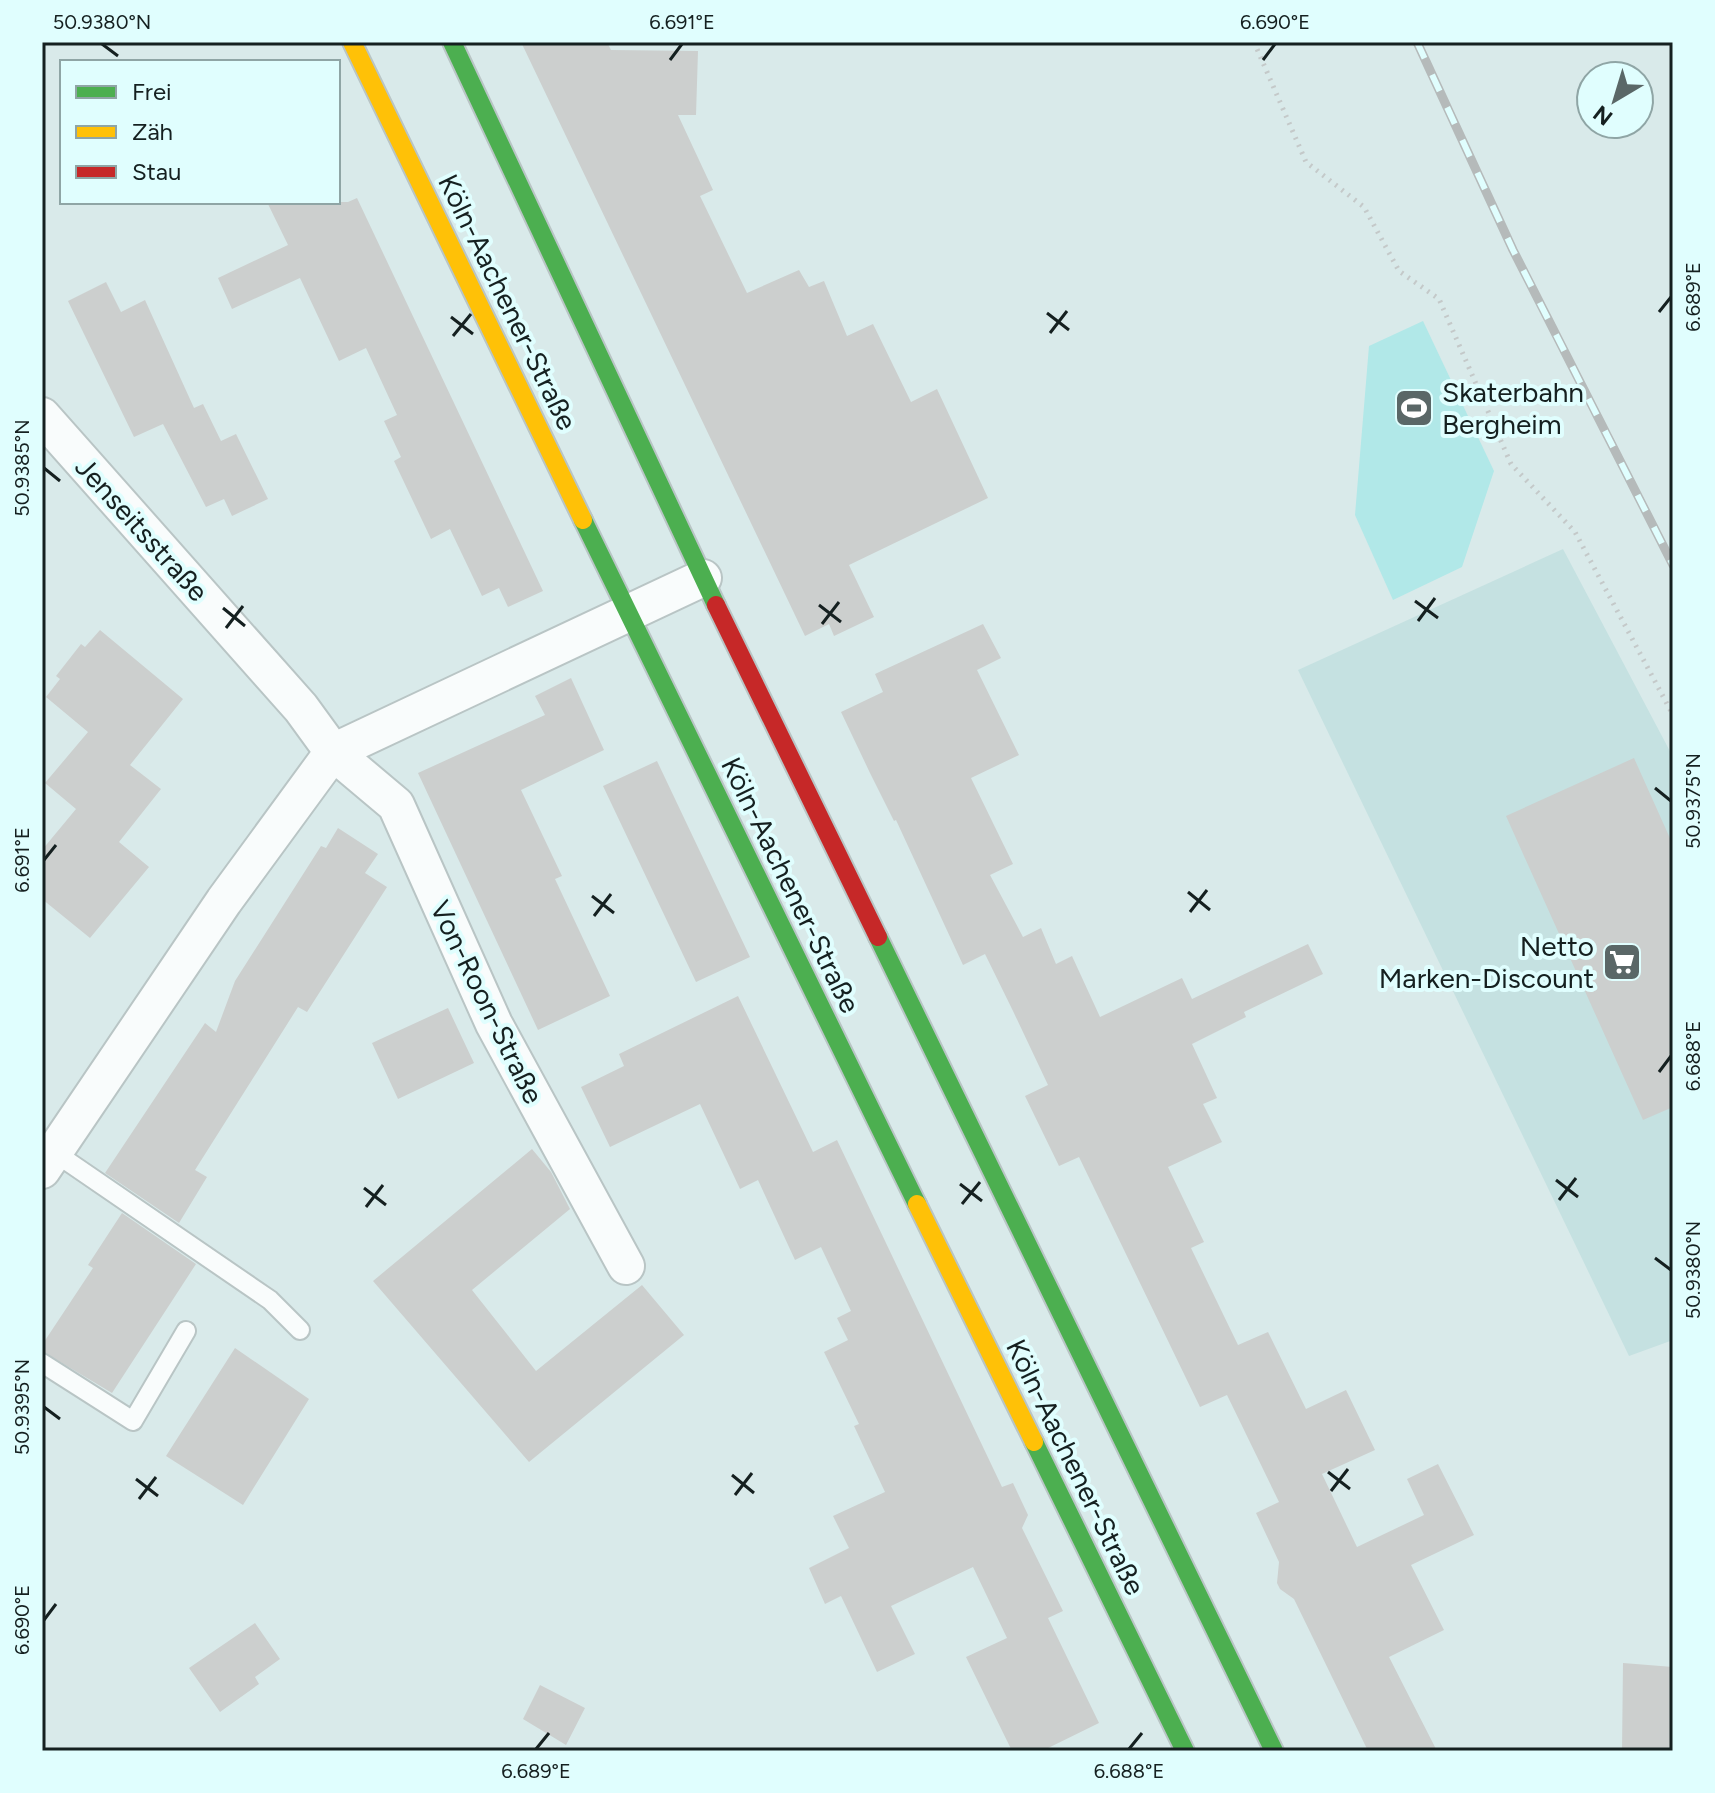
<svg xmlns="http://www.w3.org/2000/svg" width="1715" height="1793" font-family="Figtree,sans-serif">
<style>
.built{fill:#c5e1e1}
.green{fill:#b1e8e8}
.building{fill:#cccfce}
.lines{fill:none;stroke-linecap:round;stroke-linejoin:round}
.lane-casing{stroke:#b9c5c5;stroke-width:22}
.street-casing{stroke:#b9c5c5;stroke-width:40}
.fast-casing{stroke:#b9c5c5;stroke-width:22}
.slow-casing{stroke:#b9c5c5;stroke-width:22}
.jam-casing{stroke:#b9c5c5;stroke-width:22}
.path{stroke:#c4c9c9;stroke-width:5;stroke-dasharray:2 6;stroke-linecap:butt}
.lane{stroke:#f9fcfc;stroke-width:18}
.street{stroke:#f9fcfc;stroke-width:36}
.fast{stroke:#4caf50;stroke-width:18}
.slow{stroke:#ffc107;stroke-width:18}
.jam{stroke:#c62828;stroke-width:18}
.rail-casing{stroke:#b5baba;stroke-width:9}
.rail{stroke:#e0fefe;stroke-width:6;stroke-dasharray:18;stroke-linecap:butt}
.ticks{fill:none;stroke:#152020;stroke-width:3}
.labels{text-anchor:middle;stroke-width:8;stroke-linejoin:round;paint-order:stroke}
.street-label{font-size:28px;fill:#152020;stroke:#e0fefe}
.poi-label{font-size:28px;fill:#152020;stroke:#e0fefe;text-anchor:start}
.neatline{fill:none;stroke:#152020;stroke-width:3}
.ticks-label{font-size:20px;text-anchor:middle;fill:#152020}
</style>
<rect width="100%" height="100%" fill="#d9eaea"/>
<!-- built -->
<path class="built" d="M 1563,549 L 1673,757 L 1673,1340 L 1629,1356 L 1298,670 Z"/>
<!-- green -->
<path class="green" d="M 1423,321 L 1494,471 L 1462,567 L 1393,600 L 1355,515 L 1369,346 Z"/>
<!-- building -->
<path class="building" d="M 521,42 L 607,42 L 611,50 L 698,51 L 696,115 L 678,115 L 713,190 L 700,196 L 747,293 L 799,270 L 809,287 L 824,281 L 847,336 L 873,324 L 911,402 L 937,389 L 988,498 L 849,565 L 874,617 L 834,636 L 829,624 L 805,636 Z
M 357,198 L 543,591 L 508,607 L 499,588 L 482,596 L 450,529 L 431,539 L 394,461 L 401,457 L 384,421 L 397,415 L 366,348 L 339,361 L 300,278 L 232,309 L 218,278 L 288,245 L 267,202 L 348,202 Z
M 106,282 L 121,312 L 145,300 L 194,408 L 203,404 L 221,441 L 236,434 L 268,499 L 232,516 L 224,499 L 206,507 L 163,424 L 134,437 L 68,301 Z
M 983,624 L 1001,658 L 977,670 L 1019,755 L 971,778 L 1013,864 L 990,875 L 1023,937 L 1041,928 L 1056,964 L 1072,956 L 1100,1017 L 1182,978 L 1192,999 L 1308,944 L 1323,974 L 1244,1012 L 1246,1017 L 1192,1044 L 1217,1098 L 1203,1104 L 1222,1142 L 1168,1167 L 1204,1242 L 1191,1248 L 1238,1345 L 1268,1332 L 1306,1409 L 1346,1390 L 1375,1450 L 1322,1474 L 1357,1547 L 1424,1515 L 1407,1479 L 1438,1464 L 1474,1535 L 1411,1565 L 1444,1630 L 1389,1657 L 1437,1751 L 1368,1751 L 1294,1599 L 1280,1589 L 1277,1583 L 1279,1562 L 1256,1513 L 1279,1502 L 1227,1395 L 1200,1407 L 1079,1157 L 1059,1166 L 1025,1096 L 1048,1085 L 1013,1011 L 985,954 L 963,965 L 896,820 L 894,821 L 870,773 L 841,712 L 883,692 L 875,674 Z
M 100,630 L 183,699 L 130,765 L 161,789 L 119,842 L 149,867 L 90,938 L 42,899 L 42,850 L 76,809 L 45,783 L 88,732 L 46,697 L 60,679 L 56,676 L 81,644 L 85,647 Z
M 571,678 L 604,750 L 521,790 L 562,876 L 555,879 L 610,996 L 538,1030 L 418,773 L 545,715 L 535,696 Z
M 1634,758 L 1673,845 L 1673,1107 L 1643,1120 L 1506,816 Z
M 657,761 L 750,957 L 696,982 L 603,786 Z
M 338,828 L 378,854 L 365,873 L 387,887 L 307,1012 L 298,1007 L 195,1170 L 207,1177 L 179,1223 L 105,1173 L 205,1023 L 216,1032 L 235,981 L 321,846 L 326,848 Z
M 738,996 L 813,1152 L 837,1140 L 1002,1487 L 1013,1483 L 1028,1515 L 1022,1528 L 1063,1611 L 1048,1618 L 1099,1723 L 1042,1751 L 1012,1751 L 966,1657 L 1007,1638 L 973,1567 L 891,1606 L 915,1654 L 877,1672 L 841,1596 L 825,1604 L 809,1568 L 849,1548 L 833,1516 L 885,1492 L 854,1426 L 859,1424 L 824,1352 L 848,1340 L 837,1318 L 851,1311 L 821,1247 L 795,1260 L 758,1180 L 740,1189 L 700,1104 L 610,1147 L 581,1087 L 624,1066 L 619,1054 Z
M 448,1008 L 474,1063 L 398,1099 L 372,1043 Z
M 532,1149 L 551,1172 L 570,1209 L 472,1290 L 536,1371 L 642,1285 L 684,1335 L 529,1462 L 373,1281 Z
M 122,1213 L 196,1264 L 112,1393 L 42,1351 L 42,1345 L 93,1268 L 88,1265 Z
M 235,1348 L 309,1399 L 243,1505 L 166,1456 Z
M 255,1623 L 280,1659 L 255,1677 L 259,1684 L 220,1712 L 189,1668 Z
M 1623,1663 L 1673,1667 L 1673,1751 L 1622,1751 Z
M 540,1685 L 585,1708 L 566,1745 L 523,1719 Z"/>
<g class="lines">
<defs>
<path id="lane" d="M 54,1152 L 270,1300 L 300,1330
M 42,1363 L 133,1421 L 186,1331"/>
<path id="street" d="M 42,416 L 301,708 L 333,752 L 396,805 L 494,1024 L 626,1266
M 42,1170 L 224,901 L 333,752 L 703,578"/>
<path id="fast" d="M 452,42 L 716,605
M 583,520 L 917,1204
M 878,937 L 1274,1751
M 1034,1442 L 1185,1751"/>
<path id="slow" d="M 352,42 L 583,520
M 917,1204 L 1034,1442"/>
<path id="jam" d="M 716,605 L 878,937"/>
</defs>
<!-- lane casing -->
<use href="#lane" class="lane-casing"/>
<!-- street casing -->
<use href="#street" class="street-casing"/>
<!-- fast casing -->
<use href="#fast" class="fast-casing"/>
<!-- slow casing -->
<use href="#slow" class="slow-casing"/>
<!-- jam casing -->
<use href="#jam" class="jam-casing"/>
<!-- path -->
<path class="path" d="M 1254,42 L 1306,162 L 1364,207 L 1399,271 L 1439,299 L 1511,464 L 1575,532 L 1673,715"/>
<!-- lane -->
<use href="#lane" class="lane"/>
<!-- street -->
<use href="#street" class="street"/>
<!-- fast -->
<use href="#fast" class="fast"/>
<!-- slow -->
<use href="#slow" class="slow"/>
<!-- jam -->
<use href="#jam" class="jam"/>
<defs>
<path id="rail" d="M 1417,42 L 1513,250 L 1673,565"/>
</defs>
<!-- rail casing -->
<use href="#rail" class="rail-casing"/>
<!-- rail -->
<use href="#rail" class="rail"/>
</g>
<!-- ticks -->
<path class="ticks" d="M 102,44 L 118,56M 670,60 L 682,44M 1263,60 L 1275,44M 1659,312 L 1671,297M 1047,313 L 1069,330M 451,317 L 473,334M 1050,333 L 1067,311M 453,336 L 471,314M 44,468 L 60,481M 1415,601 L 1438,618M 819,605 L 841,622M 223,608 L 245,626M 1418,621 L 1435,598M 822,624 L 839,602M 226,628 L 243,606M 1655,788 L 1671,801M 44,860 L 56,845M 1188,892 L 1210,910M 592,896 L 614,913M 1190,912 L 1207,890M 594,916 L 611,894M 1659,1072 L 1671,1056M 1556,1180 L 1578,1197M 960,1184 L 982,1201M 364,1188 L 386,1205M 1559,1200 L 1576,1178M 962,1204 L 980,1182M 366,1207 L 383,1185M 1655,1258 L 1671,1270M 44,1407 L 60,1419M 1328,1472 L 1350,1489M 732,1475 L 754,1493M 136,1479 L 158,1496M 1331,1491 L 1348,1469M 735,1495 L 752,1473M 139,1499 L 156,1477M 44,1620 L 56,1604M 536,1749 L 549,1733M 1129,1749 L 1142,1733"/>
<!-- icons -->
<defs>
<symbol id="stadium-square" viewBox="-11 -11 22 22"><rect x="-9" y="-9" width="18" height="18" rx="4" fill="#5a6767" stroke="#e0fefe"/><path d="M0-5a6.5 5 0 1 0 0 10a6.5 5 0 1 0 0-10ZM-3.5-1.8h7v3.6h-7Z" fill="#fff"/></symbol>
<symbol id="supermarket-square" viewBox="-11 -11 22 22"><rect x="-9" y="-9" width="18" height="18" rx="4" fill="#5a6767" stroke="#e0fefe"/><path d="M-6-5.5h2.5l.6 2H6L4.5 2H-2.5L-4.4-4H-6ZM-1.5 3.2a1.3 1.3 0 1 0 .1 0ZM3 3.2a1.3 1.3 0 1 0 .1 0Z" fill="#fff"/></symbol>
</defs>
<g fill-rule="evenodd">
<use href="#stadium-square" x="1392" y="386" width="44" height="44"/>
<use href="#supermarket-square" x="1600" y="940" width="44" height="44"/>
</g>
<g class="labels">
<!-- street labels -->
<g class="street-label">
<text transform="translate(508 302) rotate(64)" y="10">Köln-Aachener-Straße</text>
<text transform="translate(142 529) rotate(48)" y="10">Jenseitsstraße</text>
<text transform="translate(791 885) rotate(64)" y="10">Köln-Aachener-Straße</text>
<text transform="translate(487 1002) rotate(64)" y="10">Von-Roon-Straße</text>
<text transform="translate(1076 1467) rotate(64)" y="10">Köln-Aachener-Straße</text>
</g>
<!-- poi labels -->
<g class="poi-label">
<text x="1442" y="402">Skaterbahn<tspan x="1442" dy="32">Bergheim</tspan></text>
<text x="1594" y="956" text-anchor="end">Netto<tspan x="1594" dy="32">Marken-Discount</tspan></text>
</g>
</g>
<!-- border -->
<rect width="1715" height="1793" fill="none" stroke="#e0fefe" stroke-width="88"/>
<!-- legend -->
<rect x="60" y="60" width="280" height="144" fill="#e0fefe" stroke="#8fa5a5" stroke-width="2"/>
<rect x="76" y="86" width="40" height="12" fill="#4caf50" stroke="#8fa5a5" stroke-width="2"/>
<text x="132" y="100" font-size="24" fill="#152020">Frei</text>
<rect x="76" y="126" width="40" height="12" fill="#ffc107" stroke="#8fa5a5" stroke-width="2"/>
<text x="132" y="140" font-size="24" fill="#152020">Zäh</text>
<rect x="76" y="166" width="40" height="12" fill="#c62828" stroke="#8fa5a5" stroke-width="2"/>
<text x="132" y="180" font-size="24" fill="#152020">Stau</text>
<!-- north arrow -->
<g transform="translate(1615 100) rotate(218)"><circle r="38" fill="#e0fefe" stroke="#8fa5a5" stroke-width="2"/>
<path d="M0-6L14 30L0 20L-14 30Z" fill="#5a6767"/>
<text y="-12" font-size="22" font-weight="bold" text-anchor="middle" fill="#152020">N</text>
</g>
<rect x="44" y="44" width="1627" height="1705" class="neatline"/>
<g class="ticks-label">
<text x="102" y="29">50.9380°N</text>
<text x="682" y="29">6.691°E</text>
<text x="1275" y="29">6.690°E</text>
<text transform="translate(1693 297) rotate(-90)" y="7">6.689°E</text>
<text transform="translate(22 468) rotate(-90)" y="7">50.9385°N</text>
<text transform="translate(1693 801) rotate(-90)" y="7">50.9375°N</text>
<text transform="translate(22 860) rotate(-90)" y="7">6.691°E</text>
<text transform="translate(1693 1056) rotate(-90)" y="7">6.688°E</text>
<text transform="translate(1693 1270) rotate(-90)" y="7">50.9380°N</text>
<text transform="translate(22 1407) rotate(-90)" y="7">50.9395°N</text>
<text transform="translate(22 1620) rotate(-90)" y="7">6.690°E</text>
<text x="536" y="1778">6.689°E</text>
<text x="1129" y="1778">6.688°E</text>
</g>
</svg>
